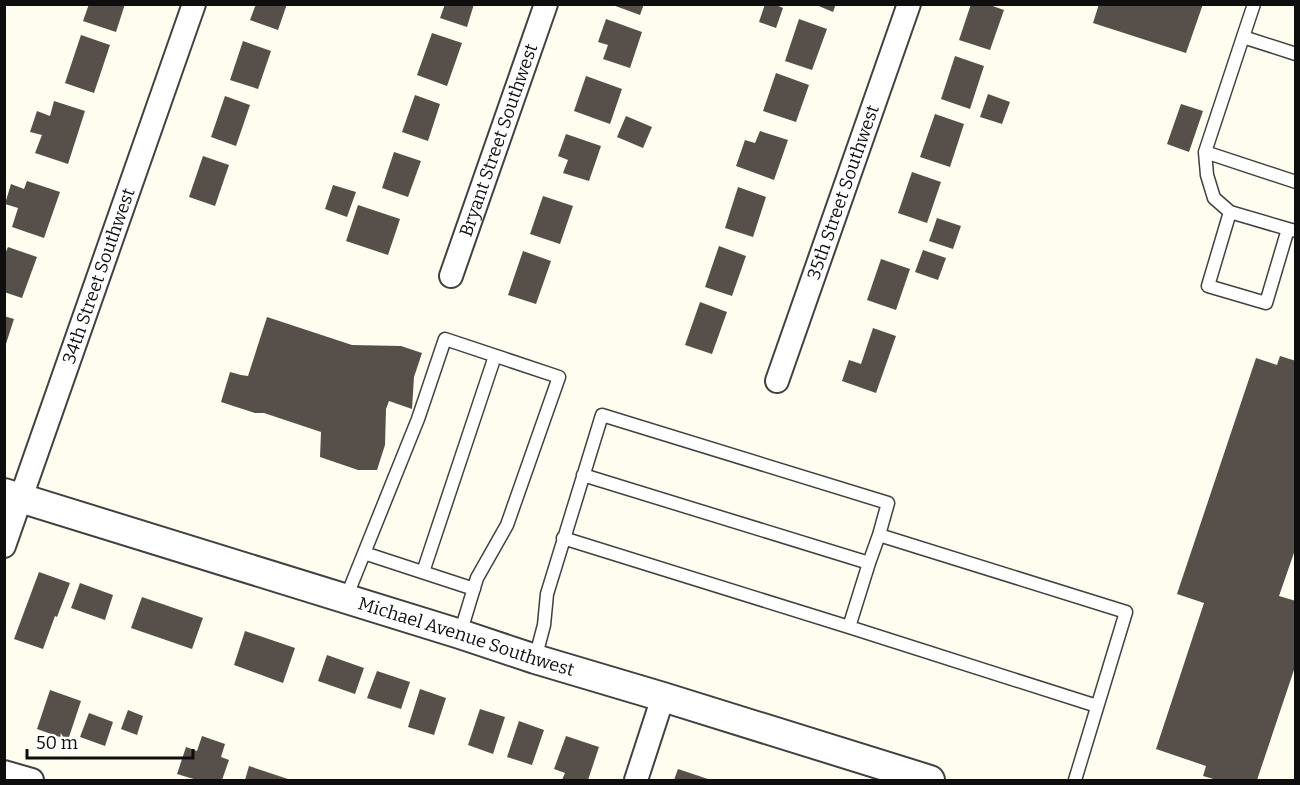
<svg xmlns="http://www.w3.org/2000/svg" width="1300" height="785" font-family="Bitter,serif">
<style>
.building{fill:#57504a}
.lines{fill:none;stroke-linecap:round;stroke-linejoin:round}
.service-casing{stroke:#414141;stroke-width:15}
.minor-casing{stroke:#414141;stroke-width:26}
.tertiary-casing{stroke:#414141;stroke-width:32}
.service{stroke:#fff;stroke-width:12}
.minor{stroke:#fff;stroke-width:22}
.tertiary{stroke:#fff;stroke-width:28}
.labels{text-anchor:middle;stroke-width:6;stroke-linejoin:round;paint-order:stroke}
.street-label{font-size:18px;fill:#0e0e0e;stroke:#fff}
</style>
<rect width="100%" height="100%" fill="#fffdef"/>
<!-- building -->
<path class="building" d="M 89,4 L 125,4 L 116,32 L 83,21 Z
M 256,4 L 287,4 L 278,30 L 250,20 Z
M 445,4 L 474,4 L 467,27 L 440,18 Z
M 610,4 L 644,4 L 640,15 Z
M 765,4 L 774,4 L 783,8 L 776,28 L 759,22 Z
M 814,4 L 836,4 L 833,12 Z
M 971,4 L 987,4 L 1004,10 L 990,50 L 959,40 Z
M 1099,4 L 1203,4 L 1186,53 L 1093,23 Z
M 606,19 L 642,32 L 630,68 L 603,59 L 608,45 L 598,42 Z
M 799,19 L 827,29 L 812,70 L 785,61 Z
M 432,33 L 462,43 L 447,86 L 417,75 Z
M 81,35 L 110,45 L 94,93 L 65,83 Z
M 243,41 L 271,51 L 258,89 L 230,80 Z
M 955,56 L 984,66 L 970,109 L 941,99 Z
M 776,73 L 809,85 L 796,122 L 763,111 Z
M 586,76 L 622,89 L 610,124 L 574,111 Z
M 988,94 L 1010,102 L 1002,124 L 980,117 Z
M 415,95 L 440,104 L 428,141 L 402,132 Z
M 225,96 L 250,105 L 236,146 L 211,137 Z
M 54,101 L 85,111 L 68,164 L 35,153 L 42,135 L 30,132 L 37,111 L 50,116 Z
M 1181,104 L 1203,111 L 1189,152 L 1167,144 Z
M 935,114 L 964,124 L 950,167 L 920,157 Z
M 626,116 L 652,127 L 643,148 L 617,137 Z
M 760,131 L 788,140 L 774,180 L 736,166 L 745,140 L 755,143 Z
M 566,134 L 601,146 L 589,181 L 563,173 L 568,160 L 558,156 Z
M 394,152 L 421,161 L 408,197 L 382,188 Z
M 203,156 L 229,165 L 215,206 L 189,197 Z
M 912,172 L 941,182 L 927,223 L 898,213 Z
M 27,181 L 60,192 L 44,238 L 12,227 L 18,208 L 5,204 L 11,184 L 24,189 Z
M 333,185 L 356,192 L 347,217 L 325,209 Z
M 738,187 L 766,197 L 753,237 L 725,228 Z
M 543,196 L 573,206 L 560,244 L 530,234 Z
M 358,205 L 400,219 L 388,255 L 346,241 Z
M 937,218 L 961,226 L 953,249 L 929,241 Z
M 719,246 L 746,256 L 732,296 L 705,287 Z
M 8,247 L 37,257 L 22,298 L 4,292 L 4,256 Z
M 923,250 L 946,258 L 938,280 L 915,272 Z
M 523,251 L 551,261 L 536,304 L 508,295 Z
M 881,259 L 910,269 L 896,310 L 867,300 Z
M 700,302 L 727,312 L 712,354 L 685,345 Z
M 4,316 L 14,319 L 5,347 L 4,347 Z
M 267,317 L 352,345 L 401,346 L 422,353 L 414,377 L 412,409 L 389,401 L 386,409 L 385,445 L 377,470 L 358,470 L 320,457 L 321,432 L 264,413 L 255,413 L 221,402 L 230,372 L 241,375 L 248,376 Z
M 873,328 L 896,336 L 876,393 L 842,381 L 849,360 L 861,364 Z
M 1280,356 L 1296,361 L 1296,547 L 1279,596 L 1296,601 L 1296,664 L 1257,780 L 1217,780 L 1203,776 L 1206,766 L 1156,749 L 1204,603 L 1177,594 L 1256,358 L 1277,365 Z
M 39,572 L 70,583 L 57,617 L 55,616 L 43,649 L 14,639 Z
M 80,583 L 113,595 L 105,620 L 71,608 Z
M 142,597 L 203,618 L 192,649 L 131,628 Z
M 245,631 L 295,648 L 283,683 L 234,665 Z
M 327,655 L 364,668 L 355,694 L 318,681 Z
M 377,671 L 410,682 L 401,709 L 367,698 Z
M 420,689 L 446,698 L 434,735 L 408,727 Z
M 50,690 L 81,701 L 68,740 L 37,729 Z
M 480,709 L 505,717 L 493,754 L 468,745 Z
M 128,710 L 143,716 L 137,735 L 121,729 Z
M 89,713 L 113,722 L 105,746 L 80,737 Z
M 519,721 L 544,730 L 532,765 L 507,757 Z
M 202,736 L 225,744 L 221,757 L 229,760 L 222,780 L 197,780 L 177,774 L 186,747 L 197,751 Z
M 566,736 L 599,747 L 588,780 L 562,780 L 565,773 L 554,769 Z
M 249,766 L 291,780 L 245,780 Z
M 678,769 L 711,780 L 674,780 Z"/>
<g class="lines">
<defs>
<path id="service" d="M 1243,37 L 1254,4
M 1296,54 L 1243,37 L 1205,152 L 1296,182
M 1205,152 L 1207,175 L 1214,198 L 1230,212
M 1288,229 L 1266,303 L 1208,286 L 1230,212 L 1288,229 L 1296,231
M 583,475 L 869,563 L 849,627
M 563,538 L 849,627 L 1097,706
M 364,553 L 474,589
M 869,563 L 879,535 L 1126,612 L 1075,780
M 423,572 L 495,356
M 346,598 L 418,419 L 445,339 L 559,377 L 507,525 L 477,578 L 460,634
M 535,659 L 544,625 L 547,594 L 602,415 L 888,503 L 879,535"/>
<g id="minor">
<path id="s1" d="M 451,276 L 546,4"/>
<path id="s2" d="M 777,381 L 909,4"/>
<path id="s3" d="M 4,546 L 194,4"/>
<path d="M 4,772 L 32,780"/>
<path d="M 636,780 L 663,697"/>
</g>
<g id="tertiary">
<path id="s4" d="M 4,493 L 460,634 L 535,659 L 663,697 L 930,780"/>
</g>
</defs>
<!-- service casing -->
<use href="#service" class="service-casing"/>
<!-- minor casing -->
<use href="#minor" class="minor-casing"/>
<!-- tertiary casing -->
<use href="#tertiary" class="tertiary-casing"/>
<!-- service -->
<use href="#service" class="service"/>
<!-- minor -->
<use href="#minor" class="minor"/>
<!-- tertiary -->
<use href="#tertiary" class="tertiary"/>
</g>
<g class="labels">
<!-- street labels -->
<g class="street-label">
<text dy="6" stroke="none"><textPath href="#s1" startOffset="144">Bryant Street Southwest</textPath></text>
<text dy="6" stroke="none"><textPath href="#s2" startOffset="200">35th Street Southwest</textPath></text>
<text dy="6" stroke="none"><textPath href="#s3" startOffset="286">34th Street Southwest</textPath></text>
<text dy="6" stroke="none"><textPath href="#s4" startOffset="484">Michael Avenue Southwest</textPath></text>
</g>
</g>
<!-- border -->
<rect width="1300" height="785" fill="none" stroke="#0e0e0e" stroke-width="12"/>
<!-- scale -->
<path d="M27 749v9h166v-9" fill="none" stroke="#0e0e0e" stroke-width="3"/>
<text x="36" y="749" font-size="18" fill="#0e0e0e" stroke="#ffffff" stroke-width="4.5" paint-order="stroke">50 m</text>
</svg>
